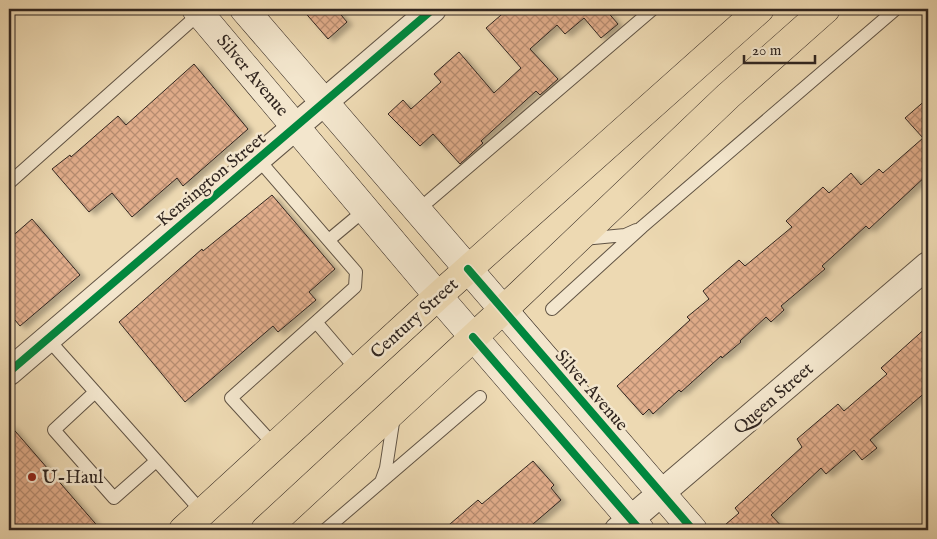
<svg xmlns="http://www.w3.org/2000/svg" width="937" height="539" font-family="'IM FELL English',serif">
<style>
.building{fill:url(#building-cross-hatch);stroke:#312620;filter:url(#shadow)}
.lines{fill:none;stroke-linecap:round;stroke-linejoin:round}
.lane-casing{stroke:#605344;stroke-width:14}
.street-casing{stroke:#605344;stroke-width:28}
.secondary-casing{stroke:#312620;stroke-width:29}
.primary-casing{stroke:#312620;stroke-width:29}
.lane{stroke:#f3e6cd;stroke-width:12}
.street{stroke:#f3e6cd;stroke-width:26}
.secondary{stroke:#f3e6cd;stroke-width:28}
.primary{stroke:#edd9b2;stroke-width:28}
.cycleway-casing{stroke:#f3e6cd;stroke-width:11}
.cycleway{stroke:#00873e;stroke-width:8}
.poi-dot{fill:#8f2418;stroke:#f3e6cd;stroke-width:2}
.labels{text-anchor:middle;stroke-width:5;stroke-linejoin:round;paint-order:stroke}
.street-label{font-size:18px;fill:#312620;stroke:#f3e6cd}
.poi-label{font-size:18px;fill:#312620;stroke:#f3e6cd;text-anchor:start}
</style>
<defs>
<pattern id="building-cross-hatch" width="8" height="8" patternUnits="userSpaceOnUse" patternTransform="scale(1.25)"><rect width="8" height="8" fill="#e1ad8b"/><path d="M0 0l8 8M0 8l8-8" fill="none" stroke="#b78d71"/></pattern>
<filter id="shadow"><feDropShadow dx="5.5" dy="3" stdDeviation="2.5" flood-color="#0004"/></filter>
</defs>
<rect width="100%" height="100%" fill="#edd9b2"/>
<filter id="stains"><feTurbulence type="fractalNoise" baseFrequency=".004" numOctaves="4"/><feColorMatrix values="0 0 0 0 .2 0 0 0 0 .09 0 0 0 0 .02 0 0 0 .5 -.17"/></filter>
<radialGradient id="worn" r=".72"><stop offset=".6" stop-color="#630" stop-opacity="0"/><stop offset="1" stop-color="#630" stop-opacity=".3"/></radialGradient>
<!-- building -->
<path class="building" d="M 302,9 L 336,9 L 347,22 L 328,39 Z
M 508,9 L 605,9 L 618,24 L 601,38 L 584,18 L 565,34 L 557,25 L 530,49 L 558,79 L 540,95 L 536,91 L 481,141 L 483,143 L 460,164 L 433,134 L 420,146 L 388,114 L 403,100 L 411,109 L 441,82 L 434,74 L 459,52 L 494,93 L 521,68 L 486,28 Z
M 194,64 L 248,129 L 183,186 L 177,178 L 132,217 L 112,193 L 89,212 L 52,169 L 70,155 L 71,157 L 118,116 L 126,125 Z
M 928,98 L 928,174 L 869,229 L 866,226 L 822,266 L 825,269 L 781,306 L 784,310 L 771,322 L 766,317 L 740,341 L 741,342 L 722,358 L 721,356 L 681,392 L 679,390 L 653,414 L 649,409 L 643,415 L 617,386 L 690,320 L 687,317 L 709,299 L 703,291 L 739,260 L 745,266 L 792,227 L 786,221 L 823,187 L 829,193 L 851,173 L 861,185 L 879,169 L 883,173 L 923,138 L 905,118 Z
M 272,195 L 335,269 L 309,292 L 316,300 L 278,332 L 273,326 L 185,402 L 119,322 L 202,249 L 203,251 Z
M 32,219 L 80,275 L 20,326 L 9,313 L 9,239 Z
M 928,326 L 928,390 L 870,440 L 877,448 L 862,460 L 854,450 L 826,474 L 821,468 L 771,515 L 785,530 L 719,530 L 739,513 L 735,508 L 802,447 L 797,439 L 838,404 L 844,411 L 887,374 L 881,368 Z
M 9,424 L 101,530 L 9,530 Z
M 533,461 L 554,485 L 551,488 L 561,500 L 526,530 L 443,530 L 478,500 L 482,504 Z"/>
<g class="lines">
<defs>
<path id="lane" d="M 258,159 L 356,272 L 355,287 L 316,322
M 9,183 L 200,13
M 418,210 L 653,9
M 330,239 L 366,209
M 583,239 L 625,235 L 636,230
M 552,309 L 642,227 L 896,9
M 47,338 L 203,513
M 95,392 L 54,430 L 114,498 L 156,461
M 275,446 L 231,398 L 316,322 L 357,370
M 381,482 L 386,468 L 394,416
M 325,530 L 480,397"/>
<path id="street" d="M 9,372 L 433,9
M 618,530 L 928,265"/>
<path id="secondary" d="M 196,9 L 438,296 L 640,530
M 244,9 L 693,530"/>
<path id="primary" d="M 183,530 L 438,296 L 760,9
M 265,530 L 519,295 L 728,96 L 826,9"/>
</defs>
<!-- lane casing -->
<use href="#lane" class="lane-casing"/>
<!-- street casing -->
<use href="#street" class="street-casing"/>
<!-- secondary casing -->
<use href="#secondary" class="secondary-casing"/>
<!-- primary casing -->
<use href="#primary" class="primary-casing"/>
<!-- lane -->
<use href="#lane" class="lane"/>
<!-- street -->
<use href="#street" class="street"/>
<!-- secondary -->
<use href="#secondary" class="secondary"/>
<!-- primary -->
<use href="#primary" class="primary"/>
<defs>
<path id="cycleway" d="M 468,269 L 693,530
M 473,337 L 640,530
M 9,372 L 433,9"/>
</defs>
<!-- cycleway casing -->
<use href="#cycleway" class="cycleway-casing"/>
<!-- cycleway -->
<use href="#cycleway" class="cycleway"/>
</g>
<!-- markers -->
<circle class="poi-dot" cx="32" cy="477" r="5"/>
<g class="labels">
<!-- street labels -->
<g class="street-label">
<text transform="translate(253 75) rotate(50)" y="6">Silver Avenue</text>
<text transform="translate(211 179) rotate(-40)" y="6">Kensington Street</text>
<text transform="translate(414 318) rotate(-42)" y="6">Century Street</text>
<text transform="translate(592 390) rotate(49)" y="6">Silver Avenue</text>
<text transform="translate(773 398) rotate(-41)" y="6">Queen Street</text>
</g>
<!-- poi labels -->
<g class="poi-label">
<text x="42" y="483">U-Haul</text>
</g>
</g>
<!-- margin -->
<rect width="937" height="539" fill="none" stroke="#edd9b2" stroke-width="30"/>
<rect x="10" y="10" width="917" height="519" fill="none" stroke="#312620" stroke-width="2.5"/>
<rect x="15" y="15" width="907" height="509" fill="none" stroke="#312620"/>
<!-- scale -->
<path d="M744 55v8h71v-8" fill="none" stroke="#312620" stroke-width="2.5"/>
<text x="752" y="55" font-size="15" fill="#312620" stroke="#f3e6cd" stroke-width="4" paint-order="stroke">20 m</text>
<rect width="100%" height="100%" filter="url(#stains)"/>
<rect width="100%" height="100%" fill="url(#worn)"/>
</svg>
